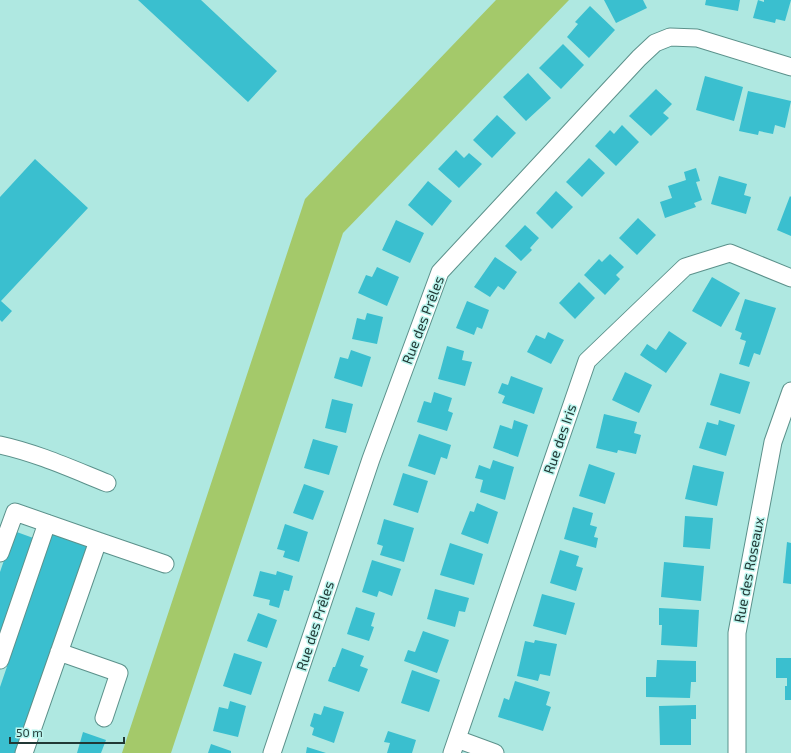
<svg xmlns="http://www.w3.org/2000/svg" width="791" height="753" font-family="'Exo 2',sans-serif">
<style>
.green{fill:#a4c96a}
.building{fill:#3abfcf}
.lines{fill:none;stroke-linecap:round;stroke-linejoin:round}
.minor-casing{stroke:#5b918b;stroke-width:19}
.minor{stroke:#fff;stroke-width:17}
.labels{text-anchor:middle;stroke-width:3;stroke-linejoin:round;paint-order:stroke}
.street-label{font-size:14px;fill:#213835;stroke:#bcf5ee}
</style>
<rect width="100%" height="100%" fill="#afe8e1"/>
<!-- green -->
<path class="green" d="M 496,0 L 569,0 L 343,233 L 171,753 L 122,753 L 305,199 Z"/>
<!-- building -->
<path class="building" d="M 138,0 L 201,0 L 277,71 L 248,102 Z
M 604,0 L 643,0 L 647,8 L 616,23 Z
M 706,0 L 740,0 L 738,11 L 705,5 Z
M 758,0 L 764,2 L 764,0 L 791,0 L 785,21 L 776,19 L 775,23 L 753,18 Z
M 590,6 L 615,30 L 589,58 L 567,37 L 578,24 L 575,22 Z
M 563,44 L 584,65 L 561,89 L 539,68 Z
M 528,73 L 551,98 L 526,121 L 503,97 Z
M 705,76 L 743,87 L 734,121 L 696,110 Z
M 656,89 L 672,104 L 663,113 L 669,118 L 651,136 L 629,116 Z
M 748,91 L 791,101 L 785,128 L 775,125 L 773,134 L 759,131 L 758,135 L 739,131 Z
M 497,115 L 516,133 L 492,158 L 473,140 Z
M 622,125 L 639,142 L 616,166 L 595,146 L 610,130 L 614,134 Z
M 456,150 L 464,158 L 469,153 L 482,164 L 459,188 L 438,169 Z
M 589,158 L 605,173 L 582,197 L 566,182 Z
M 35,159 L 88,208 L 1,301 L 12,311 L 2,322 L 0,320 L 0,197 Z
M 696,168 L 700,181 L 696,182 L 702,200 L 694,203 L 696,207 L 665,218 L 660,202 L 672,198 L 668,186 L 686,180 L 684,172 Z
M 719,176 L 747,184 L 744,195 L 751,197 L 746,214 L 711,204 Z
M 428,181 L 452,201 L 432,226 L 408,205 Z
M 556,191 L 573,207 L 552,229 L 536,213 Z
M 790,196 L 791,197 L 791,236 L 777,230 Z
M 638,218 L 656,235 L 637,255 L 619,238 Z
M 396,220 L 424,233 L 410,263 L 382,250 Z
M 525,225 L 539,238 L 530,248 L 532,250 L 521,261 L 505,246 Z
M 610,254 L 624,267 L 616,275 L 620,279 L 605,295 L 584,275 L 599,259 L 602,262 Z
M 495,257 L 517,272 L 504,290 L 498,286 L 490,297 L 474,287 Z
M 377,267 L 399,277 L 387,306 L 358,293 L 366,275 L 372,277 Z
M 712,277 L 740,293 L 721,327 L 692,311 Z
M 579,282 L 595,298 L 575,319 L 559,303 Z
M 745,299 L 776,308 L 760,355 L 754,353 L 749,367 L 739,364 L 746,341 L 740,339 L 742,333 L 735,330 Z
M 467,301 L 489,310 L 482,329 L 477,327 L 474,335 L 456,328 Z
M 367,313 L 383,317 L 377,344 L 352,339 L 357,318 L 365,320 Z
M 669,331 L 687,343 L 666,373 L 640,355 L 647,344 L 656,350 Z
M 548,332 L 564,340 L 551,364 L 527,352 L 536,335 L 545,339 Z
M 447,346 L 464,351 L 462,360 L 472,362 L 465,386 L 438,379 Z
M 351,350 L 371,357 L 362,387 L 334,378 L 340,357 L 348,359 Z
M 625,372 L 652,385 L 639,413 L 612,400 Z
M 720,373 L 750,382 L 740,414 L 710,405 Z
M 511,376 L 543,388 L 534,414 L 502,403 L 505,396 L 498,393 L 502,383 L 508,385 Z
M 434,392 L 452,398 L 448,411 L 453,413 L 447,431 L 417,422 L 424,401 L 431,403 Z
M 332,399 L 353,404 L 346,433 L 325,428 Z
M 604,414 L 637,422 L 634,433 L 641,435 L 636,454 L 618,450 L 617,453 L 596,448 Z
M 514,420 L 528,425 L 518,457 L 493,448 L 500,425 L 512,429 Z
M 719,420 L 735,425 L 726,456 L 699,448 L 707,422 L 718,425 Z
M 419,434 L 451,445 L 447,459 L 441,457 L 435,475 L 408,466 Z
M 313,439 L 338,446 L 329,475 L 304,468 Z
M 493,460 L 514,467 L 505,500 L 480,492 L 483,480 L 475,478 L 479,465 L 490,469 Z
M 589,464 L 615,473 L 605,504 L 579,496 Z
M 693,465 L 724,472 L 717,506 L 685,499 Z
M 403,473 L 428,481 L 418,513 L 393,505 Z
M 304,484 L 324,491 L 313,520 L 293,513 Z
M 477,503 L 498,512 L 488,544 L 461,534 L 470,511 L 474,512 Z
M 573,507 L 593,513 L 590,525 L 597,527 L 594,537 L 598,538 L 596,548 L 564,539 Z
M 685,516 L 713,518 L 710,549 L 683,547 Z
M 384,519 L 414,528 L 404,562 L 380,555 L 383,546 L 377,544 Z
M 285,524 L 308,532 L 299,562 L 283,557 L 285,551 L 277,549 Z
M 14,531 L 36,539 L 0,640 L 0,572 Z
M 53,532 L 89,545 L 17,753 L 0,753 L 0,687 Z
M 787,542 L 791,543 L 791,584 L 783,583 Z
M 450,543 L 483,554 L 474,585 L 440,575 Z
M 560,550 L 579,556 L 576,566 L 583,568 L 576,591 L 550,583 Z
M 372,560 L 401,569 L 392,596 L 379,591 L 377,597 L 362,592 Z
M 664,562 L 704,566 L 701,601 L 661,597 Z
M 260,571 L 276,575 L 277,571 L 293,576 L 289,591 L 284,590 L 279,608 L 269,605 L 270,600 L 253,596 Z
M 435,589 L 469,598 L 465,612 L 459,611 L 455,627 L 427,619 Z
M 542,594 L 575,603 L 566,635 L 533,626 Z
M 356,607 L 375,613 L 371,626 L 374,627 L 369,641 L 347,634 Z
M 659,608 L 699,610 L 697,647 L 661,645 L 662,625 L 659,625 Z
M 258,613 L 277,620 L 267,648 L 247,641 Z
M 423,631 L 449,640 L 437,673 L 404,661 L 408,650 L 415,652 Z
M 535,640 L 557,644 L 550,676 L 540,674 L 538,681 L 517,676 L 525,641 L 534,643 Z
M 342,648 L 364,656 L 360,666 L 368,669 L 359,692 L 328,681 L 333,667 L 335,667 Z
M 234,653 L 262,662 L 251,695 L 223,686 Z
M 776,658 L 791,658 L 791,700 L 785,700 L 785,686 L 787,686 L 787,678 L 776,678 Z
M 657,660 L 696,661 L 696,682 L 691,682 L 690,698 L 646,697 L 646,677 L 656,677 Z
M 412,670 L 440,680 L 429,712 L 401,703 Z
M 515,681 L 550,692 L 546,705 L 551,707 L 543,731 L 498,717 L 504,698 L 509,700 Z
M 230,701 L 246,706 L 238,737 L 213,731 L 219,707 L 228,709 Z
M 696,705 L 696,719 L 691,719 L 691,745 L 660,745 L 659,706 Z
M 324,706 L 344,712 L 334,743 L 312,735 L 314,728 L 310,726 L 314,713 L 321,715 Z
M 388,731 L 416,740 L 412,753 L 387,753 L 390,743 L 384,742 Z
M 83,732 L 106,740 L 101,753 L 77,753 Z
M 211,744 L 231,751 L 231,753 L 208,753 Z
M 307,747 L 326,753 L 306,753 Z"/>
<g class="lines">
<defs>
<path id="minor" d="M 0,445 C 37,453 72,469 107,483
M 98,541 L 165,564
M 0,553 L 15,512 L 98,541 L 24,753
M 59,652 L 119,673 L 104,718
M 0,660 L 47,523
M 457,739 L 495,753
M 272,753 L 371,459 L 440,272 L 639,58 L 655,43 L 670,37 L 697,38 L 791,67
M 452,753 L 587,361 L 685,267 L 730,253 L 791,278
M 737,753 L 737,633 L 773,442 L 791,391"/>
</defs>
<!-- minor casing -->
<use href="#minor" class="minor-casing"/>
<!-- minor -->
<use href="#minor" class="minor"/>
</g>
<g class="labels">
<!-- street labels -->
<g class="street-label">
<text transform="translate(423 320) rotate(-69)" y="5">Rue des Prêles</text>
<text transform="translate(560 439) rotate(-71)" y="5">Rue des Iris</text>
<text transform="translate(749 570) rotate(-79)" y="5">Rue des Roseaux</text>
<text transform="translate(315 626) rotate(-72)" y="5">Rue des Prêles</text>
</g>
</g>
<!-- scale -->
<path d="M10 737v6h114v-6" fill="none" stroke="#213835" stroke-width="2"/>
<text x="16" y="737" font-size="12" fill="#213835" stroke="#bcf5ee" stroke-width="3" paint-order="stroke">50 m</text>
</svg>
